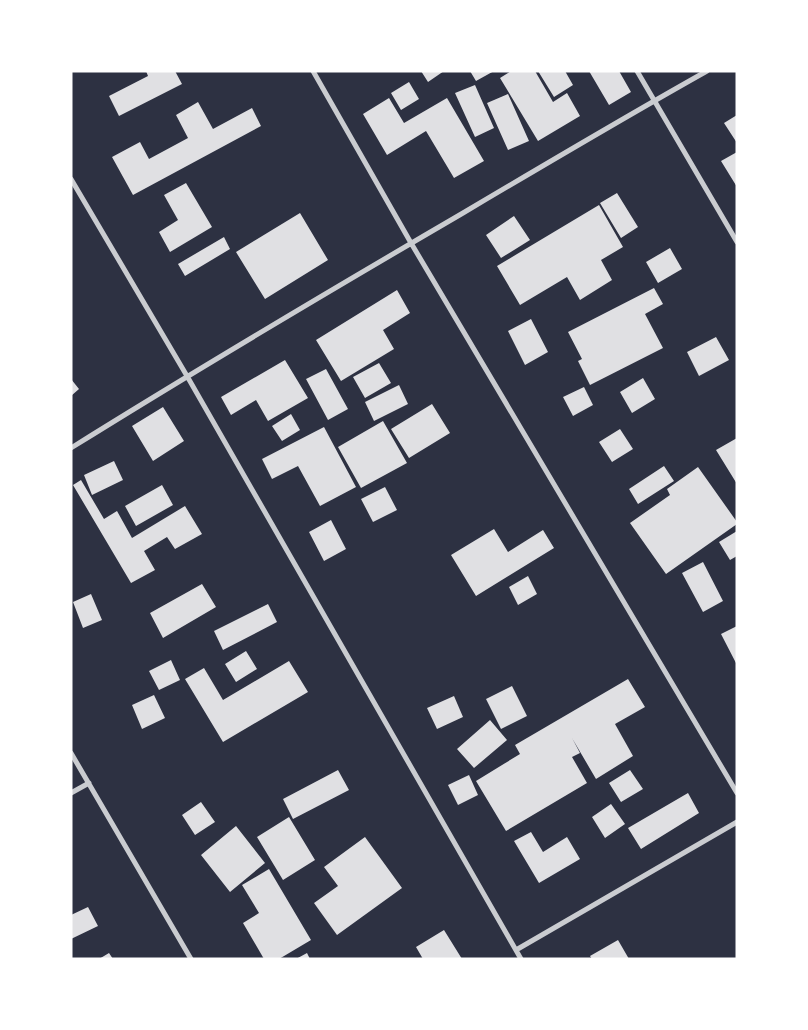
<svg xmlns="http://www.w3.org/2000/svg" width="808" height="1030" font-family="'Varela Round',sans-serif">
<style>
.building{fill:#e0e0e3}
.lines{fill:none;stroke-linecap:round;stroke-linejoin:round}
.minor{stroke:#caccd0;stroke-width:5}
</style>
<rect width="100%" height="100%" fill="#2d3142"/>
<!-- building -->
<path class="building" d="M 146,71 L 175,71 L 182,84 L 119,116 L 109,96 L 148,76 Z
M 421,71 L 444,71 L 428,82 Z
M 470,71 L 494,71 L 476,81 Z
M 511,71 L 535,71 L 553,102 L 567,93 L 580,116 L 538,141 L 500,78 Z
M 538,71 L 565,71 L 573,85 L 554,97 Z
M 589,71 L 619,71 L 631,92 L 609,105 Z
M 409,82 L 419,99 L 401,110 L 391,93 Z
M 475,85 L 494,128 L 475,137 L 455,93 Z
M 508,94 L 529,141 L 508,150 L 487,103 Z
M 389,98 L 404,123 L 447,98 L 484,161 L 454,178 L 426,131 L 387,155 L 363,114 Z
M 198,102 L 213,129 L 252,108 L 261,126 L 133,195 L 112,157 L 140,142 L 149,159 L 188,138 L 176,115 Z
M 737,115 L 737,143 L 724,123 Z
M 737,152 L 737,187 L 721,161 Z
M 186,183 L 212,227 L 170,252 L 159,232 L 178,220 L 164,195 Z
M 617,193 L 638,227 L 621,238 L 600,203 Z
M 599,205 L 623,247 L 601,260 L 612,280 L 580,300 L 567,277 L 520,305 L 497,266 Z
M 300,213 L 328,260 L 265,299 L 236,252 Z
M 514,216 L 530,240 L 501,258 L 486,235 Z
M 224,237 L 230,249 L 185,276 L 178,264 Z
M 670,248 L 682,269 L 658,283 L 646,262 Z
M 654,288 L 663,304 L 645,314 L 663,348 L 590,385 L 578,361 L 582,359 L 568,332 Z
M 397,290 L 410,313 L 383,330 L 394,349 L 341,381 L 316,340 Z
M 531,319 L 548,352 L 525,365 L 508,331 Z
M 716,337 L 729,360 L 699,376 L 687,352 Z
M 285,360 L 308,398 L 268,421 L 256,400 L 231,415 L 221,397 Z
M 379,363 L 391,383 L 365,398 L 353,377 Z
M 326,369 L 348,409 L 328,420 L 306,379 Z
M 643,378 L 655,399 L 632,413 L 620,392 Z
M 71,379 L 79,389 L 71,396 Z
M 399,385 L 408,404 L 374,421 L 365,402 Z
M 584,387 L 593,405 L 573,416 L 563,397 Z
M 432,404 L 450,433 L 409,458 L 391,429 Z
M 163,407 L 184,441 L 153,461 L 132,426 Z
M 291,414 L 300,430 L 282,441 L 272,426 Z
M 383,421 L 407,463 L 361,488 L 338,447 Z
M 324,427 L 356,487 L 320,506 L 298,466 L 272,479 L 262,459 Z
M 620,429 L 633,449 L 612,462 L 599,442 Z
M 737,438 L 737,484 L 716,450 Z
M 114,461 L 123,480 L 92,495 L 84,475 Z
M 664,466 L 674,481 L 638,504 L 629,489 Z
M 698,467 L 737,522 L 737,524 L 666,574 L 630,523 L 670,495 L 667,489 Z
M 81,480 L 104,519 L 117,511 L 132,538 L 185,506 L 202,534 L 175,549 L 167,537 L 144,551 L 155,570 L 131,583 L 73,485 Z
M 162,485 L 173,505 L 136,526 L 125,506 Z
M 385,487 L 397,510 L 373,522 L 361,499 Z
M 331,520 L 346,549 L 324,561 L 309,532 Z
M 494,529 L 508,552 L 543,530 L 554,548 L 476,596 L 451,555 Z
M 737,531 L 737,556 L 730,560 L 719,542 Z
M 703,562 L 723,601 L 703,612 L 682,573 Z
M 528,576 L 537,594 L 518,605 L 509,587 Z
M 202,584 L 216,607 L 163,638 L 150,613 Z
M 91,594 L 102,620 L 83,628 L 73,602 Z
M 268,604 L 277,622 L 223,650 L 214,631 Z
M 737,626 L 737,665 L 721,634 Z
M 246,651 L 257,669 L 236,682 L 225,664 Z
M 171,660 L 180,680 L 159,690 L 149,671 Z
M 289,661 L 308,692 L 223,742 L 185,679 L 204,668 L 223,700 Z
M 628,679 L 645,707 L 615,724 L 633,756 L 596,779 L 572,738 L 580,753 L 572,757 L 587,783 L 506,831 L 476,781 L 520,754 L 515,745 Z
M 512,686 L 527,716 L 501,729 L 486,699 Z
M 154,695 L 165,718 L 142,729 L 132,705 Z
M 454,696 L 463,717 L 437,729 L 427,708 Z
M 490,720 L 507,740 L 474,768 L 457,749 Z
M 338,770 L 349,790 L 293,819 L 283,799 Z
M 630,770 L 643,789 L 621,802 L 609,783 Z
M 469,775 L 478,795 L 458,805 L 448,785 Z
M 688,793 L 699,813 L 641,849 L 628,828 Z
M 201,802 L 215,822 L 195,835 L 182,815 Z
M 611,804 L 625,824 L 605,838 L 592,817 Z
M 289,817 L 315,860 L 283,880 L 257,837 Z
M 236,826 L 265,863 L 230,892 L 201,855 Z
M 531,832 L 543,852 L 567,837 L 580,859 L 539,883 L 514,841 Z
M 365,837 L 402,888 L 337,935 L 314,903 L 338,886 L 324,867 Z
M 269,869 L 311,940 L 279,959 L 264,959 L 243,923 L 259,913 L 242,885 Z
M 88,907 L 98,926 L 71,939 L 71,915 Z
M 444,930 L 462,959 L 423,959 L 416,947 Z
M 618,940 L 629,959 L 592,959 L 590,956 Z
M 109,953 L 113,959 L 99,959 Z
M 307,953 L 310,959 L 296,959 Z"/>
<g class="lines">
<!-- minor -->
<path class="minor" d="M 313,71 L 411,243 L 737,793
M 637,71 L 737,242
M 71,179 L 187,376 L 521,959
M 71,448 C 201,367 331,290 463,213 C 544,165 625,117 707,71
M 71,753 L 191,959
M 71,793 L 89,783
M 516,950 L 737,822"/>
</g>
<!-- border -->
<rect width="808" height="1030" fill="none" stroke="#ffffff" stroke-width="145"/>
</svg>
